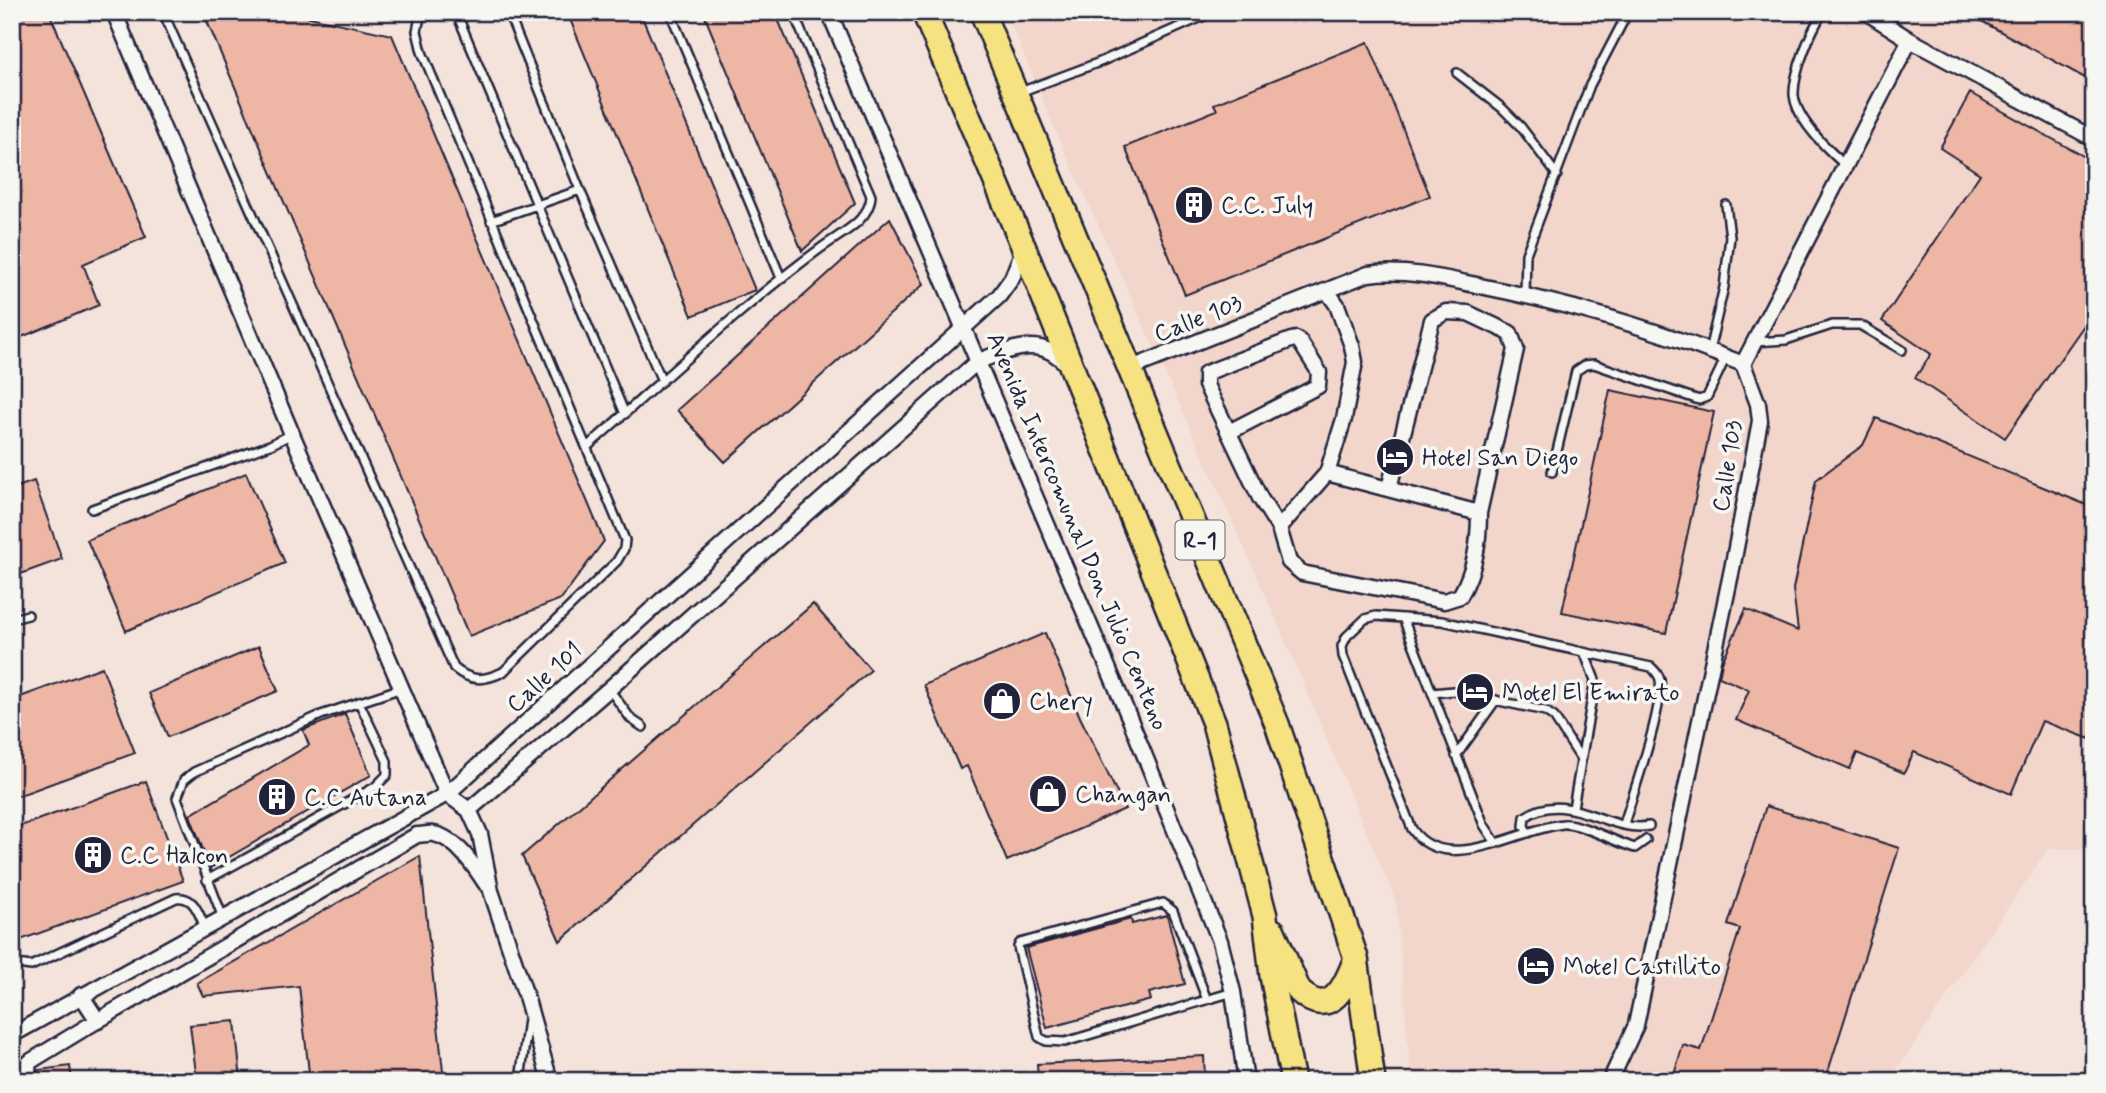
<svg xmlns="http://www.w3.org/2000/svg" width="2106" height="1093" font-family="Mynerve,sans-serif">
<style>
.built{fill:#f2d6cb}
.building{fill:#eeb6a5;stroke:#22223b;stroke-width:2}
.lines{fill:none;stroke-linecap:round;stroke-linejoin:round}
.service-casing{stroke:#22223b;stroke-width:12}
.minor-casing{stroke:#22223b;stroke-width:19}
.primary-casing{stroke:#22223b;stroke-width:28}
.service{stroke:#f6f6f2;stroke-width:7}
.minor{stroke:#f6f6f2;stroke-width:14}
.primary{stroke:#f7e281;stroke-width:23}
.labels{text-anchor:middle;stroke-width:7;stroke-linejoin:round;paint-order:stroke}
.shield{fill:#f6f6f2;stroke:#626272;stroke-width:2}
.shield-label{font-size:23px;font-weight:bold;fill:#22223b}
.poi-label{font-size:24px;fill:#22223b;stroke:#f6f6f2;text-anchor:start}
.street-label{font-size:24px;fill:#22223b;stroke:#f6f6f2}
</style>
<rect width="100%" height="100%" fill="#f4e3db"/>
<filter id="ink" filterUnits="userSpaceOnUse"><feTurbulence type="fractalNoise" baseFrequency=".0143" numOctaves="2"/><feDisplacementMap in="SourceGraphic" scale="14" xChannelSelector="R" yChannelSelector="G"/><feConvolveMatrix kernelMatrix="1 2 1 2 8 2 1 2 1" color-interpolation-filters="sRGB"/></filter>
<g filter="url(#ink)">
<!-- built -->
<path class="built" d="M 1006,12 L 2094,12 L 2094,849 L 2048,849 L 1889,1081 L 1411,1081 L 1396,902 L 1267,598 L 1056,132 Z"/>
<!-- building -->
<path class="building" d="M 12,12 L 49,12 L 146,237 L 83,264 L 99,305 L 12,341 Z
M 203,12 L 287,12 L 392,35 L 604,541 L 561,599 L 469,636 Z
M 567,12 L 640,12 L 755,290 L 692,316 Z
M 703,12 L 775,12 L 855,203 L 802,251 Z
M 1965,12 L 2094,12 L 2094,83 Z
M 1368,42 L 1430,196 L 1185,295 L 1125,147 L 1217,110 L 1214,104 Z
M 1970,93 L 2094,162 L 2094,311 L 2005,438 L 1915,378 L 1931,354 L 1882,321 L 1980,174 L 1940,148 Z
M 890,218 L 924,284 L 725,462 L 677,410 Z
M 1610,390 L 1714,412 L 1666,633 L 1562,612 Z
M 1876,418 L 2094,508 L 2094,706 L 2090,739 L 2042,721 L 2011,794 L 1914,752 L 1904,773 L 1857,753 L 1850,769 L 1736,720 L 1749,690 L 1719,677 L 1722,662 L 1746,609 L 1798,631 L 1793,589 L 1816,480 L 1863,445 Z
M 246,473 L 285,563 L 126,631 L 87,540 Z
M 34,481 L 62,559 L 12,577 L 12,489 Z
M 813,604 L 871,670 L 560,941 L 522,856 Z
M 1045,633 L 1080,717 L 1125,809 L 1007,861 L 967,766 L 960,769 L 924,685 Z
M 259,646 L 278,691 L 168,737 L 149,693 Z
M 102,667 L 135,753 L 12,798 L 12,700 Z
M 345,714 L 371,775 L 210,868 L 190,815 L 309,745 L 303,730 Z
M 146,781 L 183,881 L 15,942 L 12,934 L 12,829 Z
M 1766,806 L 1899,848 L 1825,1081 L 1672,1081 L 1683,1045 L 1701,1050 L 1740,929 L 1728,925 Z
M 420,856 L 444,1081 L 310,1081 L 299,986 L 203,996 L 197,983 Z
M 1167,915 L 1185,984 L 1149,993 L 1151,1000 L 1047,1028 L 1026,948 L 1131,919 L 1132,924 Z
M 235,1021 L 241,1081 L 197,1081 L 190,1025 Z
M 1204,1056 L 1205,1081 L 1038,1081 L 1037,1064 Z
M 70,1066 L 72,1081 L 39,1081 L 38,1070 Z"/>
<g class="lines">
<defs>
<path id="service" d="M 163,12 L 454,668 C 471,682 484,681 503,672 L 617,561 L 624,549 L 625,540 L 422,52 L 417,31 L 421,12
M 456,12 L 625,414
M 508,12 L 580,190 L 662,381
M 670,12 L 781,278
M 1823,12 C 1811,31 1793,73 1794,95 C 1796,119 1828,150 1845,165
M 1457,73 L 1502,108 L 1521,127 L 1557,175
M 1020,92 L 1100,62 L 1213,12
M 491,221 L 580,190
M 1525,295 L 1526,254 L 1590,85 L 1628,12
M 1754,342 L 1786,340 L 1832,325 L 1860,325 L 1902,350
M 1709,351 L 1724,287 L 1730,237 L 1726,205
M 588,446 C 665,379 739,308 821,248 C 840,234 870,221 871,196 L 793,12
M 1552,472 L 1576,371 L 1585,365 L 1594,364 L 1699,400 L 1707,397 L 1726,357
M 92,509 L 270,445 L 292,434
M 1403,618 L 1484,825 L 1496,843
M 12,619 L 28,615
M 609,689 L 631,719 L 643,727
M 1432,693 L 1453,691 L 1545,711 L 1554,717 L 1581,759
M 1456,756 L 1496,700
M 1573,808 L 1595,680 L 1585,654
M 1624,824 C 1633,794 1664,706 1660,680 C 1659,674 1655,671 1651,667 L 1442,621 L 1376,616 L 1365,619 L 1347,636 L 1342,646 L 1343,656 L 1412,829 C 1445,878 1520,828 1563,824 C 1579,822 1617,843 1635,848 L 1646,840
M 1528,833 L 1524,826 L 1525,817 C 1568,788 1608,834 1649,826
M 207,880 L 375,787 L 387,775 L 387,761 L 359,702
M 223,918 L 177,798 L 184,780 L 194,772 L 321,715 L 402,688
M 12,959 L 17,964 L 31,966 L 176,898 C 195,896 198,913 205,927
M 1207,1000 L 1173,911 L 1163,903 L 1020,943 L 1018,947 L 1039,1037 L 1046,1041 L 1065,1042 L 1233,992
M 31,1062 L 33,1081
M 520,1081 L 528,1019"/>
<path id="minor" d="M 114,12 L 292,434 L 447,794 L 469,810 L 480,834 L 491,891 L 526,996 L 550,1081
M 829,12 L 1129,717 L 1220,941 L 1233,992 L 1246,1081
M 1866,12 L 1910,40 L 2094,139
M 1743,364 L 1910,40
M 1129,369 L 1368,274 C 1407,269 1443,278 1480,286 C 1570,304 1659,330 1743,364 L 1758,404 L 1760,421 L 1732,569 L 1636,1025 L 1610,1081
M 1229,432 L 1318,386 L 1319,372 L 1300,342 L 1296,339 L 1291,340 L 1206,373 L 1206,385 L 1260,498 L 1279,528 L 1327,473 L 1344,419 L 1355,362 L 1352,346 L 1337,305 L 1327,291
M 1389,488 L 1432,320 L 1446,312 L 1468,313 L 1510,333 L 1516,349 L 1479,513
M 1279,528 L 1289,562 L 1302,573 L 1444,601 L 1460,596 C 1475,570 1479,543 1479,513 L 1327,473
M 469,810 L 609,689 L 978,361 C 999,354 1028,340 1049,351 C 1056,354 1062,360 1067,364
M 81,995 L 98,1021
M 12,1035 L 447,794 L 999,296 L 1012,278 L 1024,248
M 12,1079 L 31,1061 L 85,1028 L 417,835 C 422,835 429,833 434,834 C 456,838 475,867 486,884"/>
<path id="primary" d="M 924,12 L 1024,248 L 1214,723 L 1265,916 L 1272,976 L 1293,1081
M 982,12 L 1277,724 L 1356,958 L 1373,1081
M 1273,931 L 1299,991 C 1331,1021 1346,985 1356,958"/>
</defs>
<!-- service casing -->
<use href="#service" class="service-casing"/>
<!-- minor casing -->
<use href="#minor" class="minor-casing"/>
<!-- primary casing -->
<use href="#primary" class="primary-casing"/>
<!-- service -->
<use href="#service" class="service"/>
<!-- minor -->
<use href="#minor" class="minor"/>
<!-- primary -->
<use href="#primary" class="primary"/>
</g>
</g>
<!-- icons -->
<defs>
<symbol id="building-disc" viewBox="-11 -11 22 22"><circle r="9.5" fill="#22223b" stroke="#f6f6f2"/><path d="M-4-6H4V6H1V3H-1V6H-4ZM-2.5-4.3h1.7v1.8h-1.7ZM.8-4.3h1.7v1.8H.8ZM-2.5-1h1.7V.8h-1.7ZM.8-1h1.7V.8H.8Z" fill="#fff"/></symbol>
<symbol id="hotel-disc" viewBox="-11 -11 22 22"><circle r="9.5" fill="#22223b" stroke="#f6f6f2"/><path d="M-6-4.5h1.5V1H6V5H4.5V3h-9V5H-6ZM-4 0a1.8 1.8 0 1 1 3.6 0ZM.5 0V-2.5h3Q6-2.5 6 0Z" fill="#fff"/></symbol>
<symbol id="shop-disc" viewBox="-11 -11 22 22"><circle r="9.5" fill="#22223b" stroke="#f6f6f2"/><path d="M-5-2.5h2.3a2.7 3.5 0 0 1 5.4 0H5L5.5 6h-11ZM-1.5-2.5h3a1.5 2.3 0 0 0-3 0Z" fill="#fff"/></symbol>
</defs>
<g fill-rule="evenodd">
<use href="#building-disc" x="1172" y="183" width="44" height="44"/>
<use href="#hotel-disc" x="1373" y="435" width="44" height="44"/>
<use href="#hotel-disc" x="1453" y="670" width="44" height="44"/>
<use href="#shop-disc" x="980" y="679" width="44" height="44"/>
<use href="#shop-disc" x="1026" y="772" width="44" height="44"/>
<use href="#building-disc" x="255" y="775" width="44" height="44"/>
<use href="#building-disc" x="71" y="833" width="44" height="44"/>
<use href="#hotel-disc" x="1514" y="944" width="44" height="44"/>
</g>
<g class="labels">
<!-- shield labels -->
<rect class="shield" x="1175.5" y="520.5" width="49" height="39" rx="5"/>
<g class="shield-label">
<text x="1200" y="548">R-1</text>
</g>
<!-- poi labels -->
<g class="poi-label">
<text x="1221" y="213">C.C. July</text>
<text x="1422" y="465">Hotel San Diego</text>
<text x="1502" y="700">Motel El Emirato</text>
<text x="1029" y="709">Chery</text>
<text x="1075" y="802">Changan</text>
<text x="304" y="805">C.C Autana</text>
<text x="120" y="863">C.C Halcon</text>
<text x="1563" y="974">Motel Castillito</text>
</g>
<!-- street labels -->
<g class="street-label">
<text transform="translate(1198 318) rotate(-21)" y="8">Calle 103</text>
<text transform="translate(1727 466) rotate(-81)" y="8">Calle 103</text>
<text transform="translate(1078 531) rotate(67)" y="8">Avenida Intercomunal Don Julio Centeno</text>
<text transform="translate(544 677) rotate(-42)" y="8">Calle 101</text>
</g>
</g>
<!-- margin -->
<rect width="2106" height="1093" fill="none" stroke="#f6f6f2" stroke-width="42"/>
<rect x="21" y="21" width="2064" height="1051" fill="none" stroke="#22223b" stroke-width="2.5" filter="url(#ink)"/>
</svg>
